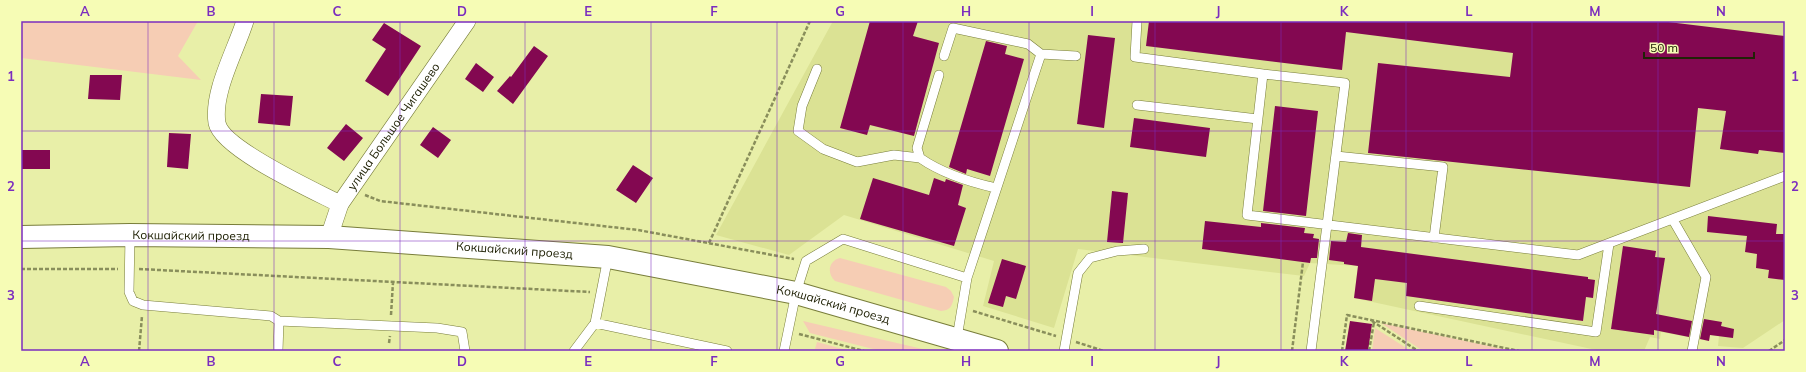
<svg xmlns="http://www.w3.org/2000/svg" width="1806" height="372" font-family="Mulish,sans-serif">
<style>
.built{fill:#dbe294}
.green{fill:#f6cdb4}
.building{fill:#830851}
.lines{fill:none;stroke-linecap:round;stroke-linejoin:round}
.service-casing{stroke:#787d3a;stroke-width:10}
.minor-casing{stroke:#787d3a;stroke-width:18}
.primary-casing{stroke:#787d3a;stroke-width:24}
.path{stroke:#898e5b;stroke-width:2.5;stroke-dasharray:4 2;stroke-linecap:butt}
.service{stroke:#fff;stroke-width:9}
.minor{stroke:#fff;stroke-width:17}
.primary{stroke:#fff;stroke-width:22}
.grid{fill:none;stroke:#7b2cbf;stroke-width:1;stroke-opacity:0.55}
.labels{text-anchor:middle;stroke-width:4;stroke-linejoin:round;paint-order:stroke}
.street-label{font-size:12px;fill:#202206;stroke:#f6fcb5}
.neatline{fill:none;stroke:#7b2cbf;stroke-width:1.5}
.grid-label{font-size:13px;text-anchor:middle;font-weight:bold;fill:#7b2cbf}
</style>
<rect width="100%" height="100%" fill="#e8efa8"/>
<!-- built -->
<path class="built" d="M 833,21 L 1785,21 L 1785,320 L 1743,348 L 1718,346 L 1719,336 L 1710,335 L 1709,341 L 1661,332 L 1660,339 L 1650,337 L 1644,351 L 1601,351 L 1354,298 L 1358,266 L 1310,263 L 1304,276 L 1078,249 L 1054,328 L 983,306 L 994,261 L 844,215 L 789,255 L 716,235 Z"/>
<!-- green -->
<path class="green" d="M 21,21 L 198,21 L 178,56 L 201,80 L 21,58 Z
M 840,258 L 946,287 L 951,291 L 954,297 C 952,306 951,310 941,311 L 835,281 C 827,274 828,261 840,258 Z
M 803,321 L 931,351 L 881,351 L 810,333 Z
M 1381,323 L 1513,351 L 1423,351 Z
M 1375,328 L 1411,351 L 1372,351 Z
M 817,342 L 850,351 L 815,349 Z"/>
<!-- building -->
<path class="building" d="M 870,21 L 918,21 L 913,36 L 939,43 L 914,136 L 870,125 L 867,135 L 840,128 Z
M 1149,21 L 1660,21 L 1785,36 L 1785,153 L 1759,150 L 1758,154 L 1720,149 L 1726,111 L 1698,108 L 1690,187 L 1368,153 L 1378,63 L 1510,77 L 1513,53 L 1346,32 L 1342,70 L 1146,46 Z
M 384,23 L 421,46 L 388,96 L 365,81 L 386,49 L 372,40 Z
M 1088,35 L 1115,38 L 1104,128 L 1077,124 Z
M 986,41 L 1007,46 L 1005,54 L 1024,59 L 990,176 L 967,169 L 966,174 L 949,167 Z
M 534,46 L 548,56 L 513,104 L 497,91 L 510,76 L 511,77 Z
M 476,63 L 494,77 L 483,92 L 465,79 Z
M 90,75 L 122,75 L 120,100 L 88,99 Z
M 261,94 L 293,96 L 290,126 L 258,123 Z
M 1275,106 L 1318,111 L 1306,216 L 1263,211 Z
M 1134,118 L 1210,128 L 1206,157 L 1130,147 Z
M 346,124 L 363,138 L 344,161 L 327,148 Z
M 433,127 L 451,140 L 438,158 L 420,145 Z
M 169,133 L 191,134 L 188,169 L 167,167 Z
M 21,150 L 50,150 L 50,169 L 21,169 Z
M 633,165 L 653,178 L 636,203 L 616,190 Z
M 873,178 L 929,195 L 934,178 L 945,182 L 946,179 L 963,185 L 958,205 L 966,208 L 954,246 L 860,219 Z
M 1112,191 L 1128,193 L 1123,243 L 1107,242 Z
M 1708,216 L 1777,224 L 1776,234 L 1785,234 L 1785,280 L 1768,278 L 1769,270 L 1756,268 L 1757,254 L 1745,252 L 1747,236 L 1707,232 Z
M 1205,221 L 1261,227 L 1261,223 L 1305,228 L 1304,233 L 1314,234 L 1313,238 L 1319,239 L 1317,258 L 1311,258 L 1310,263 L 1202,249 Z
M 1348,233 L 1362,235 L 1361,247 L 1588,277 L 1588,279 L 1595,280 L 1593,298 L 1586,297 L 1583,321 L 1406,296 L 1407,283 L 1375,279 L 1372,301 L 1354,298 L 1358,266 L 1344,264 L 1344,262 L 1329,260 L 1331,241 L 1346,242 Z
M 1623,246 L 1656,251 L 1655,257 L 1665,258 L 1656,314 L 1692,321 L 1689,337 L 1654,330 L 1654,335 L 1611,329 Z
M 1002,259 L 1026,266 L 1016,299 L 1006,296 L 1003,307 L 988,303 Z
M 1704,319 L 1722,322 L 1721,326 L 1734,329 L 1733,338 L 1710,335 L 1709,341 L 1700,339 Z
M 1350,321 L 1372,324 L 1368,351 L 1345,351 Z"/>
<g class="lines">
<defs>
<path id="service" d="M 1137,21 L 1135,57 L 1263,74 L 1247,215 L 1578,255 L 1785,176
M 944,56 L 953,28 L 1028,44 L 1041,54
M 817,69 L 802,106 L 798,131 L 823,149 L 857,162 L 894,155 L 920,158
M 1263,74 L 1345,83 L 1311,351
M 939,75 L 917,148 L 920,158 C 943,174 969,182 996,188
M 1137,105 L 1258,119
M 1336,156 L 1443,167 L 1434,238
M 1673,220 L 1706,277 L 1692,351
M 130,235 L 129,292 L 133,301 L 143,305 L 271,316 L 279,321 L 437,328 L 462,332 L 465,351
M 608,257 L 595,323 L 727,351
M 967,278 L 1041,54 L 1076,56
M 1419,306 L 1596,332 L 1609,244
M 278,351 L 279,321
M 574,351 L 595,323
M 784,351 L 796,293 L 806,261 L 843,239 L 967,278 L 957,338
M 1064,351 L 1078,273 L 1090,258 L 1117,251 L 1144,249"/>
<g id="minor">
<path d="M 245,21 C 236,50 212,92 217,123 C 222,149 315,191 340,204"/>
<path id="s1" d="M 329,237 L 340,204 L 467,21"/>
</g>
<g id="primary">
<path id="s2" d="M 21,237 L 130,235 L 329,237 L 608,257 L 796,293 L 997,351"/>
</g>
</defs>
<!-- service casing -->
<use href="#service" class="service-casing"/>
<!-- minor casing -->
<use href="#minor" class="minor-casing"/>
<!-- primary casing -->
<use href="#primary" class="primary-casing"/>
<!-- path -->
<path class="path" d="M 365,195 L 380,201 L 638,230 L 794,259
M 709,243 L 810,21
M 21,269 L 118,269
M 139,269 L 590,292
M 973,311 L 1056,336
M 391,315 L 393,282
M 1372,321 L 1418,351
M 799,334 L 864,351
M 1076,342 L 1104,351
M 389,343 L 390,336
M 139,351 L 142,316
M 1292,351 L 1303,262
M 1342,351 L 1347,315 L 1519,351
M 1369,351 L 1374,322
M 1769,351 L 1785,340"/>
<!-- service -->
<use href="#service" class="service"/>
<!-- minor -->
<use href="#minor" class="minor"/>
<!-- primary -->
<use href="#primary" class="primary"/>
</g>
<!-- grid -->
<path class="grid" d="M 148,21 L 148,351M 274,21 L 274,351M 400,21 L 400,351M 525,21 L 525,351M 651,21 L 651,351M 777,21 L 777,351M 903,21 L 903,351M 1029,21 L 1029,351M 1155,21 L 1155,351M 1281,21 L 1281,351M 1406,21 L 1406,351M 1532,21 L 1532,351M 1658,21 L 1658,351M 21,131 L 1785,131M 21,241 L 1785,241"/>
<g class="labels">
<!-- street labels -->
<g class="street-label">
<text dy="4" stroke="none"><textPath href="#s1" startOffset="129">улица Большое Чигашево</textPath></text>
<text dy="4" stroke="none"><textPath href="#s2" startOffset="170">Кокшайский проезд</textPath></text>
<text dy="4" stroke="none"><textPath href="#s2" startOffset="494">Кокшайский проезд</textPath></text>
<text dy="4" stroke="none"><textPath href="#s2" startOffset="818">Кокшайский проезд</textPath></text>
</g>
</g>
<!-- border -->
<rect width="1806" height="372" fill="none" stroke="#f6fcb5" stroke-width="44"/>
<!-- scale -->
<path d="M1644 52v6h110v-6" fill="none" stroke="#202206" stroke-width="2"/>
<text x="1650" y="52" font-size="12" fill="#202206" stroke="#f6fcb5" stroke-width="3" paint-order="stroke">50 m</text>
<rect x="22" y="22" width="1762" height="328" class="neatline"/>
<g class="grid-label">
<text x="85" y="16">A</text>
<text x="211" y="16">B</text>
<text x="337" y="16">C</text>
<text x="462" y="16">D</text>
<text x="588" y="16">E</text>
<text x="714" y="16">F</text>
<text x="840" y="16">G</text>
<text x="966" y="16">H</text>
<text x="1092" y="16">I</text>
<text x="1218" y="16">J</text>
<text x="1344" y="16">K</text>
<text x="1469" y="16">L</text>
<text x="1595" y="16">M</text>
<text x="1721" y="16">N</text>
<text x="11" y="81">1</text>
<text x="1795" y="81">1</text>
<text x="11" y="191">2</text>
<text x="1795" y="191">2</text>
<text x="11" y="300">3</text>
<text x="1795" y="300">3</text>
<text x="85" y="366">A</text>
<text x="211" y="366">B</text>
<text x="337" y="366">C</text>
<text x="462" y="366">D</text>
<text x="588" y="366">E</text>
<text x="714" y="366">F</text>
<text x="840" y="366">G</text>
<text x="966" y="366">H</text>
<text x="1092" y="366">I</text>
<text x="1218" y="366">J</text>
<text x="1344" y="366">K</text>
<text x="1469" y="366">L</text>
<text x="1595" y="366">M</text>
<text x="1721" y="366">N</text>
</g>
</svg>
